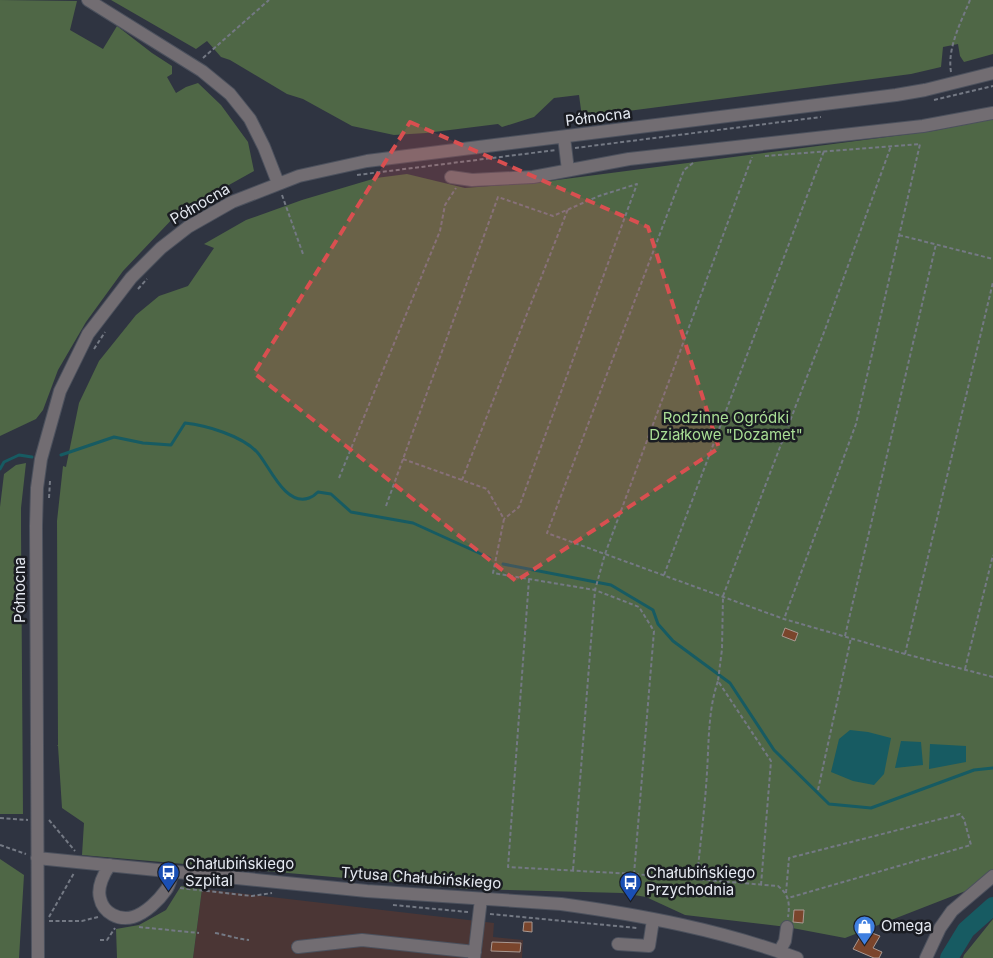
<svg xmlns="http://www.w3.org/2000/svg" width="993" height="958" font-family="Inter,sans-serif">
<style>
.medical{fill:#4b3635}
.green{fill:#4f6746}
.water{fill:#175b62}
.lines{fill:none;stroke-linecap:round;stroke-linejoin:round}
.stream{stroke:#175b62;stroke-width:3}
.river{stroke:#175b62;stroke-width:18}
.building{fill:#7a452c;stroke:#aa9992}
.minor-casing{stroke:#4c515d;stroke-width:14}
.path{stroke:#747984;stroke-width:2;stroke-dasharray:4 2.5;stroke-linecap:butt}
.minor{stroke:#726d72;stroke-width:12}
.marked{fill:#d94f50;fill-opacity:0.2;stroke:#d94f50;stroke-width:4;stroke-dasharray:10 6;stroke-linejoin:round}
.labels{text-anchor:middle;stroke-width:5;stroke-linejoin:round;paint-order:stroke}
.street-label{font-size:15px;fill:#e5e9f1;stroke:#1a1c22}
.park-label{font-size:15px;fill:#a9de95;stroke:#1a1c22}
.poi-label{font-size:15px;fill:#e5e9f1;stroke:#1a1c22;text-anchor:start}
</style>
<rect width="100%" height="100%" fill="#2f3441"/>
<!-- medical -->
<path class="medical" d="M 202,889 L 494,923 L 493,937 L 523,940 L 522,958 L 193,958 Z"/>
<!-- green -->
<path class="green" d="M 0,0 L 77,1 L 70,30 L 103,49 L 117,26 L 152,53 L 172,66 L 172,74 L 167,77 L 176,93 L 186,87 L 198,83 L 221,105 L 248,142 L 254,171 L 177,214 L 123,271 L 86,322 L 58,370 L 43,410 L 36,419 L 0,436 Z
M 111,0 L 993,0 L 993,54 L 964,62 L 960,56 L 958,44 L 943,47 L 941,67 L 911,74 L 582,117 L 579,95 L 554,98 L 534,117 L 502,127 L 498,124 L 426,133 L 394,135 L 352,126 L 303,99 L 287,94 L 230,60 L 221,57 L 207,41 L 196,49 Z
M 993,119 L 993,876 L 981,885 L 845,938 L 787,927 L 685,915 L 646,897 L 622,893 L 469,889 L 82,855 L 84,823 L 62,808 L 58,746 L 57,745 L 58,745 L 57,521 L 63,466 L 66,467 L 79,403 L 99,361 L 136,315 L 159,296 L 188,286 L 214,248 L 204,244 L 246,220 L 302,200 L 376,178 L 407,174 L 465,188 L 542,182 L 933,131 Z
M 26,463 L 21,508 L 21,530 L 23,814 L 0,814 L 0,507 L 4,474 L 16,465 Z
M 0,859 L 24,875 L 19,958 L 0,958 Z
M 181,886 L 202,889 L 193,958 L 117,958 L 116,929 L 139,925 L 166,910 Z
M 993,919 L 993,958 L 963,958 L 964,955 Z"/>
<!-- water -->
<path class="water" d="M 850,730 L 868,732 L 891,738 L 884,774 L 874,785 L 853,781 L 831,772 L 839,739 Z
M 901,741 L 921,742 L 923,765 L 895,768 Z
M 930,744 L 966,746 L 966,762 L 929,769 Z"/>
<g class="lines">
<!-- stream -->
<path class="stream" d="M 61,455 L 114,437 L 143,443 L 171,445 L 185,423 C 206,425 242,436 257,452 C 269,465 285,507 309,498 C 312,497 316,494 318,492 L 331,494 L 351,512 L 413,523 L 490,558
M 0,469 L 4,462 L 19,455 L 32,457
M 503,564 L 611,585 L 653,610 L 658,624 L 673,641 L 730,683 L 774,750 L 829,804 L 871,808 L 974,770 L 993,768"/>
<!-- river -->
<path class="river" d="M 949,958 L 966,930 L 993,906"/>
</g>
<!-- building -->
<path class="building" d="M 785,628 L 798,633 L 795,641 L 782,636 Z
M 794,910 L 804,910 L 803,923 L 793,922 Z
M 524,922 L 532,922 L 532,932 L 523,931 Z
M 864,930 L 880,936 L 873,948 L 882,952 L 879,958 L 874,958 L 853,949 Z
M 492,942 L 521,943 L 520,952 L 491,951 Z"/>
<g class="lines">
<defs>
<path id="minor" d="M 88,0 L 202,71 L 230,94 L 250,119 L 264,147 L 278,183
M 564,137 L 568,170
M 451,177 L 472,180 L 533,177 L 629,159 L 923,126 L 993,113
M 37,858 L 367,891 L 561,904 C 641,915 721,930 797,958
M 110,865 C 104,873 97,887 100,898 C 103,913 119,921 133,917 C 146,913 159,900 166,890 C 170,885 171,877 173,871
M 618,944 L 649,946 L 653,920
M 298,947 L 362,940 L 475,952
M 779,952 L 785,941 L 787,927
M 38,958 L 36,526 L 37,488 L 41,459 L 60,391 L 88,334 L 131,278 L 161,248 L 188,227 L 232,202 L 299,176 L 367,161 L 896,95 L 925,90 L 993,73
M 474,958 L 481,899
M 926,958 L 940,928 L 952,911 L 993,876"/>
</defs>
<!-- minor casing -->
<use href="#minor" class="minor-casing"/>
<!-- path -->
<path class="path" d="M 203,58 L 269,0
M 951,72 C 947,48 961,22 970,0
M 934,100 L 993,86
M 575,148 L 821,117
M 765,156 L 920,144 L 856,424 L 784,619
M 693,163 L 684,170 L 547,533 L 784,619 L 905,654 L 993,677
M 357,175 L 556,150
M 282,195 L 303,254
M 899,235 L 993,259
M 138,289 L 147,279
M 94,349 L 105,332
M 403,459 L 487,489 L 504,519 L 493,573 L 595,590 L 639,607 L 654,631 L 634,874
M 339,478 L 440,231 L 445,205 L 456,188
M 462,480 L 568,209
M 49,498 L 50,481
M 386,506 L 498,197 L 553,216 L 599,196 L 637,184 L 519,507 L 504,519
M 664,575 L 824,151
M 529,579 L 508,867 L 634,874 L 778,886 C 789,895 790,903 788,917
M 845,636 L 936,244
M 905,654 L 993,282
M 965,669 L 993,555
M 818,790 L 851,638
M 0,818 L 28,820
M 49,820 L 75,851
M 0,845 L 26,854
M 573,870 L 595,590 L 605,554 L 752,157
M 697,879 C 700,844 705,808 707,772 C 709,741 708,710 718,681
M 761,885 L 771,761 L 718,681 L 722,649 L 723,596 L 826,327 L 891,146
M 180,888 L 252,896 L 272,893
M 786,893 L 789,858 L 960,814 L 964,819 L 971,845 L 788,898
M 393,905 L 468,912
M 490,914 L 637,928
M 49,917 L 74,873
M 49,921 L 82,921 L 98,917
M 139,927 L 199,933
M 215,933 C 227,935 237,939 249,940
M 100,940 L 107,940 L 115,928"/>
<!-- minor -->
<use href="#minor" class="minor"/>
</g>
<!-- marked area -->
<path class="marked" d="M 410,122 L 648,227 L 719,448 L 516,581 L 254,373 Z"/>
<!-- icons -->
<defs>
<symbol id="bus-pin" viewBox="-11 -11 22 30"><path d="M0 17L-7.5 6A9.5 9.5 0 1 1 7.5 6Z" fill="#1a4fb4" stroke="#1a1c22"/><path d="M-5-6H5V4H4V6H2V4H-2V6H-4V4H-5ZM-3.5-4V0h7V-4ZM-3.5 1.2v1.5H-2V1.2ZM2 1.2v1.5H3.5V1.2Z" fill="#fff"/></symbol>
<symbol id="shop-pin" viewBox="-11 -11 22 30"><path d="M0 17L-7.5 6A9.5 9.5 0 1 1 7.5 6Z" fill="#3f7fe0" stroke="#1a1c22"/><path d="M-5-2.5h2.3a2.7 3.5 0 0 1 5.4 0H5L5.5 6h-11ZM-1.5-2.5h3a1.5 2.3 0 0 0-3 0Z" fill="#fff"/></symbol>
</defs>
<g fill-rule="evenodd">
<use href="#bus-pin" x="156" y="860" width="25" height="34"/>
<use href="#bus-pin" x="618" y="870" width="25" height="34"/>
<use href="#shop-pin" x="852" y="914" width="25" height="34"/>
</g>
<g class="labels">
<!-- street labels -->
<g class="street-label">
<text transform="translate(598 117) rotate(-7)" y="5">Północna</text>
<text transform="translate(200 204) rotate(-30)" y="5">Północna</text>
<text transform="translate(20 590) rotate(-90)" y="5">Północna</text>
<text transform="translate(421 878) rotate(4)" y="5">Tytusa Chałubińskiego</text>
</g>
<!-- park labels -->
<g class="park-label">
<text x="726" y="423">Rodzinne Ogródki<tspan x="726" dy="17">Działkowe "Dozamet"</tspan></text>
</g>
<!-- poi labels -->
<g class="poi-label">
<text x="185" y="869">Chałubińskiego<tspan x="185" dy="17">Szpital</tspan></text>
<text x="646" y="878">Chałubińskiego<tspan x="646" dy="17">Przychodnia</tspan></text>
<text x="881" y="931">Omega</text>
</g>
</g>
</svg>
